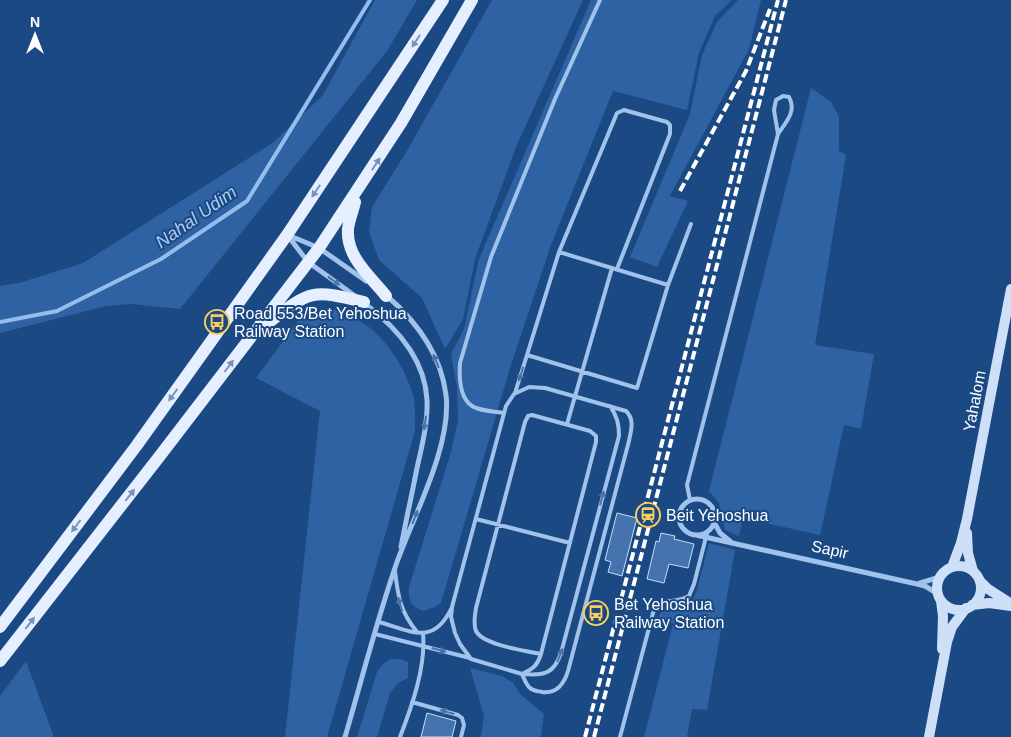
<svg xmlns="http://www.w3.org/2000/svg" width="1011" height="737" font-family="Helvetica,sans-serif">
<style>
.green{fill:#2e62a2}
.lines{fill:none;stroke-linecap:round;stroke-linejoin:round}
.stream{stroke:#94bded;stroke-width:4}
.building{fill:#4473ad;stroke:#c6ddf8}
.lane{stroke:#a1c2eb;stroke-width:4}
.street{stroke:#a1c2eb;stroke-width:5}
.secondary{stroke:#cde0f8;stroke-width:10}
.primary{stroke:#e6efff;stroke-width:12}
.rail{stroke:#fff;stroke-width:4;stroke-dasharray:9 4;stroke-linecap:butt}
.oneway{fill:#7694bb}
.oneway2{fill:#4a73a8}
.labels{text-anchor:middle;stroke-width:4;stroke-linejoin:round;paint-order:stroke}
.poi-label{font-size:16px;fill:#fff;stroke:#1b4984;text-anchor:start}
.street-label{font-size:16px;fill:#fff;stroke:#1b4984}
.water-label{font-size:18px;font-style:italic;fill:#adccf2;stroke:#1b4984}
</style>
<rect width="100%" height="100%" fill="#1b4984"/>
<!-- green -->
<path class="green" d="M 375,0 L 417,0 L 387,51 L 180,309 L 132,304 L 106,306 L 0,333 L 0,286 L 19,283 L 83,263 L 274,142 L 323,95 Z
M 492,0 L 583,0 L 516,147 L 475,259 L 463,319 L 445,349 L 422,298 L 379,260 L 369,232 L 372,207 L 408,149 Z
M 591,0 L 732,0 L 715,16 L 699,53 L 687,110 L 613,91 L 551,245 L 510,368 L 441,603 L 435,607 L 423,611 C 411,607 408,600 409,587 L 451,452 L 458,420 L 457,387 L 451,354 L 464,329 L 479,259 Z
M 738,0 L 761,0 L 749,49 L 670,196 L 688,201 L 657,267 L 630,257 L 690,114 L 702,55 L 717,22 Z
M 811,88 L 831,102 L 839,117 L 839,151 L 846,155 L 815,345 L 874,354 L 861,429 L 844,425 L 820,535 L 743,518 L 739,536 L 725,530 L 719,503 L 709,491 Z
M 327,308 C 369,315 400,353 412,392 C 416,403 415,419 415,431 L 327,737 L 285,737 L 320,411 L 256,378 L 303,314 Z
M 709,543 L 735,550 L 707,710 L 692,709 L 687,737 L 644,737 L 673,624 L 658,619 L 662,609 C 670,606 681,607 690,605 L 697,590 Z
M 391,659 L 400,659 L 408,662 L 408,678 L 398,683 L 390,693 L 377,737 L 357,737 L 377,672 L 384,663 Z
M 26,661 L 54,737 L 0,737 L 0,696 Z
M 470,668 L 502,676 L 513,683 L 521,695 L 544,714 L 541,737 L 481,737 L 484,716 Z"/>
<g class="lines">
<!-- stream -->
<path class="stream" d="M 0,322 L 57,311 L 161,259 L 247,201 L 370,0"/>
</g>
<!-- building -->
<path class="building" d="M 617,513 L 637,518 L 622,576 L 608,572 L 611,562 L 605,560 Z
M 661,533 L 675,536 L 674,539 L 694,544 L 688,568 L 669,564 L 664,583 L 647,579 L 656,541 L 659,542 Z
M 427,713 L 456,721 L 452,737 L 421,737 Z"/>
<g class="lines">
<!-- lane -->
<path class="lane" d="M 559,252 L 668,285 L 637,388 L 527,355 Z
M 559,252 L 617,113 L 624,110 L 667,122 L 670,125 L 670,134 L 617,269
M 668,285 L 691,224
M 529,387 L 545,388 L 626,411 C 635,420 631,430 629,441 L 568,671 C 564,684 556,694 542,692 C 538,691 533,691 530,688 C 526,685 524,678 522,674 L 471,659 L 460,644 L 455,633 L 451,617 L 452,607 L 506,406 L 514,394 Z
M 515,393 L 527,355
M 504,413 C 495,412 485,411 476,408 C 460,402 459,378 460,363 L 491,257 L 555,99 L 600,0
M 567,424 L 612,268
M 690,500 L 687,485 L 778,134 C 786,122 797,111 789,97 L 783,96 L 776,100 L 774,110 L 778,134
M 476,519 L 570,543
M 395,571 C 398,597 400,611 417,632
M 379,622 C 411,631 433,646 451,609
M 375,634 L 470,658
M 522,674 C 533,669 537,666 541,654 L 596,442 L 596,436 L 590,431 L 532,415 L 528,416 L 525,422 L 476,608 C 475,615 473,624 476,631 C 483,645 526,651 541,654
M 524,674 C 545,676 554,673 561,653 L 619,436 C 619,424 617,416 610,406
M 412,702 L 458,715 L 462,718 L 464,725 L 461,737
M 400,737 C 412,706 426,667 423,633
M 620,737 L 653,613 C 662,595 674,605 689,596 L 694,584 L 707,533"/>
<!-- street -->
<path class="street" d="M 288,235 L 319,248 L 366,281
M 288,236 L 308,262 L 355,296
M 364,303 C 395,326 425,359 427,400 C 428,422 422,446 417,468 C 412,494 406,520 401,547
M679 517a18 18 0 1 1 36 0a18 18 0 1 1-36 0Z
M 715,524 L 720,533 L 731,542
M 696,535 L 917,584 L 925,586 L 938,594
M 920,583 L 940,577
M 345,737 C 362,679 377,619 397,562 C 414,515 452,445 446,395 C 441,355 417,322 387,296"/>
<!-- secondary -->
<path class="secondary" d="M 967,533 L 968,553 L 973,571
M937 588a22 22 0 1 1 44 0a22 22 0 1 1-44 0Z
M 952,567 L 961,543 L 967,519 L 1011,289
M 980,581 L 988,589 L 1010,603
M 941,601 L 943,616 L 942,649
M 972,605 L 989,603 L 1011,606
M 929,737 L 947,642 L 952,627 L 966,608"/>
<!-- primary -->
<path class="primary" d="M 355,202 C 353,211 349,220 348,229 C 346,257 370,276 386,296
M 268,323 C 311,290 311,289 364,302
M 0,627 L 137,445 L 287,235 L 443,0
M 0,661 L 159,457 L 319,248 L 401,123 L 472,0"/>
<!-- rail -->
<path class="rail" d="M 680,191 L 746,71 L 770,9
M 585,737 L 778,0
M 594,737 L 786,0"/>
</g>
<!-- one-way arrows -->
<defs><path id="oneway-solid" d="M-6-.8H1V-3.2L6.5 0L1 3.2V.8H-6Z" transform="scale(1.25)"/></defs>
<g class="oneway">
<use href="#oneway-solid" transform="translate(416 41) rotate(123)"/>
<use href="#oneway-solid" transform="translate(376 164) rotate(-57)"/>
<use href="#oneway-solid" transform="translate(316 191) rotate(124)"/>
<use href="#oneway-solid" transform="translate(229 366) rotate(-53)"/>
<use href="#oneway-solid" transform="translate(173 395) rotate(126)"/>
<use href="#oneway-solid" transform="translate(130 495) rotate(-52)"/>
<use href="#oneway-solid" transform="translate(76 526) rotate(127)"/>
<use href="#oneway-solid" transform="translate(30 623) rotate(-52)"/>
</g>
<g class="oneway2">
<use href="#oneway-solid" transform="translate(334 281) rotate(36)"/>
<use href="#oneway-solid" transform="translate(436 361) rotate(-112)"/>
<use href="#oneway-solid" transform="translate(521 374) rotate(108)"/>
<use href="#oneway-solid" transform="translate(425 423) rotate(98)"/>
<use href="#oneway-solid" transform="translate(602 498) rotate(-75)"/>
<use href="#oneway-solid" transform="translate(415 517) rotate(-69)"/>
<use href="#oneway-solid" transform="translate(400 604) rotate(-107)"/>
<use href="#oneway-solid" transform="translate(439 650) rotate(15)"/>
<use href="#oneway-solid" transform="translate(560 655) rotate(-69)"/>
<use href="#oneway-solid" transform="translate(447 712) rotate(-164)"/>
</g>
<!-- icons -->
<defs>
<symbol id="bus-ring" viewBox="-11 -11 22 22"><circle r="9.5" fill="#1b4984" stroke="#fcce5e" stroke-width="1.5"/><path d="M-5-6H5V4H4V6H2V4H-2V6H-4V4H-5ZM-3.5-4V0h7V-4ZM-3.5 1.2v1.5H-2V1.2ZM2 1.2v1.5H3.5V1.2Z" fill="#fcce5e"/></symbol>
<symbol id="station-ring" viewBox="-11 -11 22 22"><circle r="9.5" fill="#1b4984" stroke="#fcce5e" stroke-width="1.5"/><path d="M-3-6H3Q5-6 5-4V2Q5 4 3 4L4.5 6H3L1.5 4h-3L-3 6H-4.5L-3 4Q-5 4-5 2V-4Q-5-6-3-6ZM-3.5-4v3h7v-3ZM-3.5 1v1.5H-2V1ZM2 1v1.5H3.5V1Z" fill="#fcce5e"/></symbol>
</defs>
<g fill-rule="evenodd">
<use href="#bus-ring" x="203" y="308" width="28" height="28"/>
<use href="#station-ring" x="634" y="501" width="28" height="28"/>
<use href="#bus-ring" x="582" y="599" width="28" height="28"/>
</g>
<g class="labels">
<!-- poi labels -->
<g class="poi-label">
<text x="234" y="319">Road 553/Bet Yehoshua<tspan x="234" dy="18">Railway Station</tspan></text>
<text x="666" y="521">Beit Yehoshua</text>
<text x="614" y="610">Bet Yehoshua<tspan x="614" dy="18">Railway Station</tspan></text>
</g>
<!-- street labels -->
<g class="street-label">
<text transform="translate(974 401) rotate(-79)" y="6">Yahalom</text>
<text transform="translate(830 549) rotate(12)" y="6">Sapir</text>
</g>
<!-- water labels -->
<g class="water-label">
<text transform="translate(196 217) rotate(-35)" y="6">Nahal Udim</text>
</g>
</g>
<!-- north arrow -->
<g transform="translate(35 35)" stroke="#1b4984" stroke-width="4" paint-order="stroke">
<path d="M0-4L9 19L0 12L-9 19Z" fill="#ffffff"/>
<text y="-8" font-size="14" font-weight="bold" text-anchor="middle" fill="#ffffff">N</text>
</g>
</svg>
